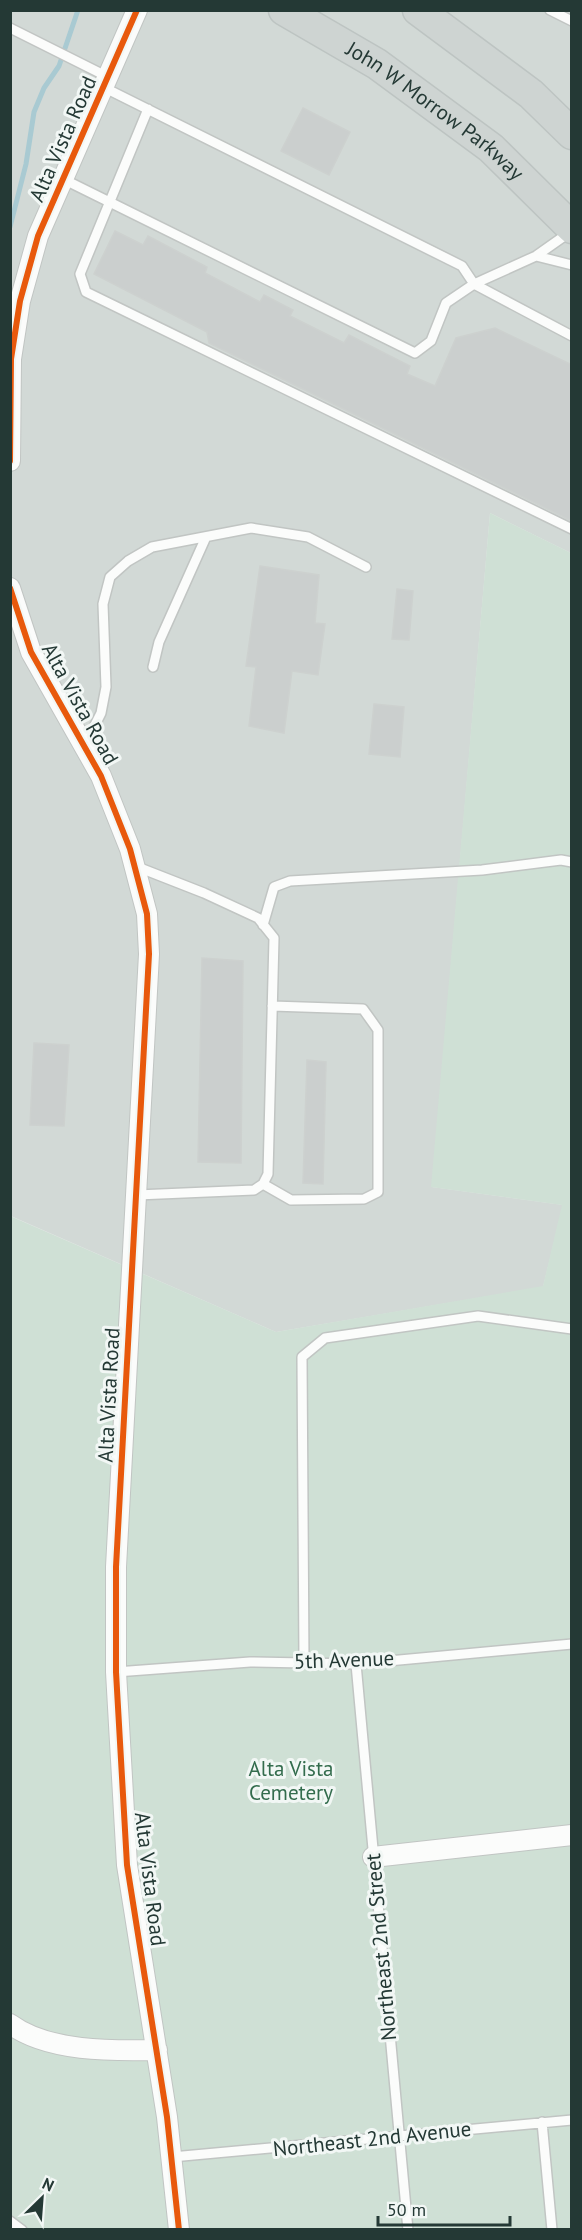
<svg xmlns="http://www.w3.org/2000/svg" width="582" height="2240" font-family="'PT Sans',sans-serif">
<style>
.built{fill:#d2d9d6}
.green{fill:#cfe0d5}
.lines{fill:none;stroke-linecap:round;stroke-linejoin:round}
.stream{stroke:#a9cad2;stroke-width:5}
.building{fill:#cbcfce;stroke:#cdd1cf;stroke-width:1.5}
.service-casing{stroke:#c1c5c3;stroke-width:12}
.minor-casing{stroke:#c1c5c3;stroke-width:22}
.primary-casing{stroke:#bdc4c2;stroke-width:33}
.service{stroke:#fbfcfb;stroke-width:9}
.minor{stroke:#fbfcfb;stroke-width:20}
.primary{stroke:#ced4d2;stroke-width:30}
.cycleway-casing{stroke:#f2f7f5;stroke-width:10}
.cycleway{stroke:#e8590c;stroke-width:6}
.labels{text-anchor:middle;stroke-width:6;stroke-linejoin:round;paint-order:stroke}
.street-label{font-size:21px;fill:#243935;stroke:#f2f7f5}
.park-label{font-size:21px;fill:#336c4d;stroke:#f2f7f5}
</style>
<rect width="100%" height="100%" fill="#e4e8e6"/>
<!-- built -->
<path class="built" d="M 11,11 L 571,11 L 571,553 L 490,513 L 432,1187 L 563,1205 L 543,1287 L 276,1332 L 11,1216 Z"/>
<!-- green -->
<path class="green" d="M 490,513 L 571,553 L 571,2229 L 11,2229 L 10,1216 L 276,1332 L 543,1286 L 562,1205 L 431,1187 Z"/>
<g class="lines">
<!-- stream -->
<path class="stream" d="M 10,227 L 26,164 L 34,112 L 44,88 L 59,66 L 78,10"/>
</g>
<!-- building -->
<path class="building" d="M 303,108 L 350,132 L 329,175 L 281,151 Z
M 115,231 L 143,245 L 148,236 L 207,267 L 205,273 L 260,302 L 264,295 L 293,310 L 290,316 L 344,343 L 349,335 L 410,366 L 407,374 L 435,386 L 456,338 L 495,328 L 572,365 L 572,521 L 209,343 L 207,332 L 94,274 Z
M 260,566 L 319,575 L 315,623 L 325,624 L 318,675 L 292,671 L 284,733 L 249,726 L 256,667 L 246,666 Z
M 397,589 L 413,591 L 409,640 L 392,639 Z
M 374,704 L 404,707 L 400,757 L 369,754 Z
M 202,958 L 243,961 L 241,1163 L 198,1162 Z
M 34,1043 L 69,1045 L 64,1126 L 30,1125 Z
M 307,1060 L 326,1062 L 323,1184 L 303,1183 Z"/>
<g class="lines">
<defs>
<path id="service" d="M 550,10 L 572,21
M 10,28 L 108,77
M 103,87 L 462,266 L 474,284 L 536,256 L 570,232
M 148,109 L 80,274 L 86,292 L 572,529
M 63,179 L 415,353 L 431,341 L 446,303 L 474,284 L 572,336
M 536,256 L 572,265
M 153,667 L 159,642 L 206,537
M 84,747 L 101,713 L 106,687 L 103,604 L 110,577 L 128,561 L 152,547 L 251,528 L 308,537 L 366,567
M 135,866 L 204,893 L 258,918 L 274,938 L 268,1174 L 263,1184 L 254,1190 L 137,1195
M 263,925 L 274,887 L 290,881 L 482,870 L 561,860 L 572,862
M 263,1184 L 291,1200 L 364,1199 L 378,1192 L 378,1030 L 363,1009 L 272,1006
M 304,1662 L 302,1357 L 325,1338 L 478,1316 L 572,1329
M 356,1664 L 408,2230
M 116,1672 L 250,1662 L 356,1664 L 572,1644
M 542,2122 L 552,2230
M 172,2157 L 572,2120
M 10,2221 L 22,2230"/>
<path id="minor" d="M 10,461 L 11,359 L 20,301 L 38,236 L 137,10
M 10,588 L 31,652 L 101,776 L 130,849 L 147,914 L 149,954 L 116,1567 L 116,1672 L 127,1865 L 167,2117 L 179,2230
M 373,1857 L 572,1835
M 10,2024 C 48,2052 112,2051 157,2050"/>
<g id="primary">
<path id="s1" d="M 284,10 L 377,64 L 491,148 L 572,228"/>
<path d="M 418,10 L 531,94 L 572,134"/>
</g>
</defs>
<!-- service casing -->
<use href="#service" class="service-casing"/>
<!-- minor casing -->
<use href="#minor" class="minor-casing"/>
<!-- primary casing -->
<use href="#primary" class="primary-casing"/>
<!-- service -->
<use href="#service" class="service"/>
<!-- minor -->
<use href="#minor" class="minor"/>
<!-- primary -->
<use href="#primary" class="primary"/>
<defs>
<path id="cycleway" d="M 10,461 L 11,359 L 20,301 L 38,236 L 137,10
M 10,588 L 31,652 L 101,776 L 130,849 L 147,914 L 149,954 L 116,1567 L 116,1672 L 127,1865 L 167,2117 L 179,2230"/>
</defs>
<!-- cycleway casing -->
<use href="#cycleway" class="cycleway-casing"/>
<!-- cycleway -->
<use href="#cycleway" class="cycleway"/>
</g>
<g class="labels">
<!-- street labels -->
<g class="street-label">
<text dy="7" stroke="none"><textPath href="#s1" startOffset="182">John W Morrow Parkway</textPath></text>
<text transform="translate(63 139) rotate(-66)" y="7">Alta Vista Road</text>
<text transform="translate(80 704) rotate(61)" y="7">Alta Vista Road</text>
<text transform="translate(109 1395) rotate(-87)" y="7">Alta Vista Road</text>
<text transform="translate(344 1660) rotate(-2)" y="7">5th Avenue</text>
<text transform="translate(150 1879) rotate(83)" y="7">Alta Vista Road</text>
<text transform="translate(381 1947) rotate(-95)" y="7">Northeast 2nd Street</text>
<text transform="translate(372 2139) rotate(-6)" y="7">Northeast 2nd Avenue</text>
</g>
<!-- park labels -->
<g class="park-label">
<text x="291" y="1776">Alta Vista<tspan x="291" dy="24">Cemetery</tspan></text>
</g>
</g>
<!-- border -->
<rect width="582" height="2240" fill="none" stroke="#243935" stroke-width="24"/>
<!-- north arrow -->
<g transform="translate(42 2198) rotate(25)" stroke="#f2f7f5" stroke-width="4.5" paint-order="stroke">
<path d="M0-4.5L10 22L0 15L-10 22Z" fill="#243935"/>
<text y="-9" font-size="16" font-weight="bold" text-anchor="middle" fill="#243935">N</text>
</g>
<!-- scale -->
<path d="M378 2216v9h132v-9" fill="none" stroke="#243935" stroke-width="3"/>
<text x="387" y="2216" font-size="18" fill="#243935" stroke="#f2f7f5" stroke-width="4.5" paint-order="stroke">50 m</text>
</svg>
